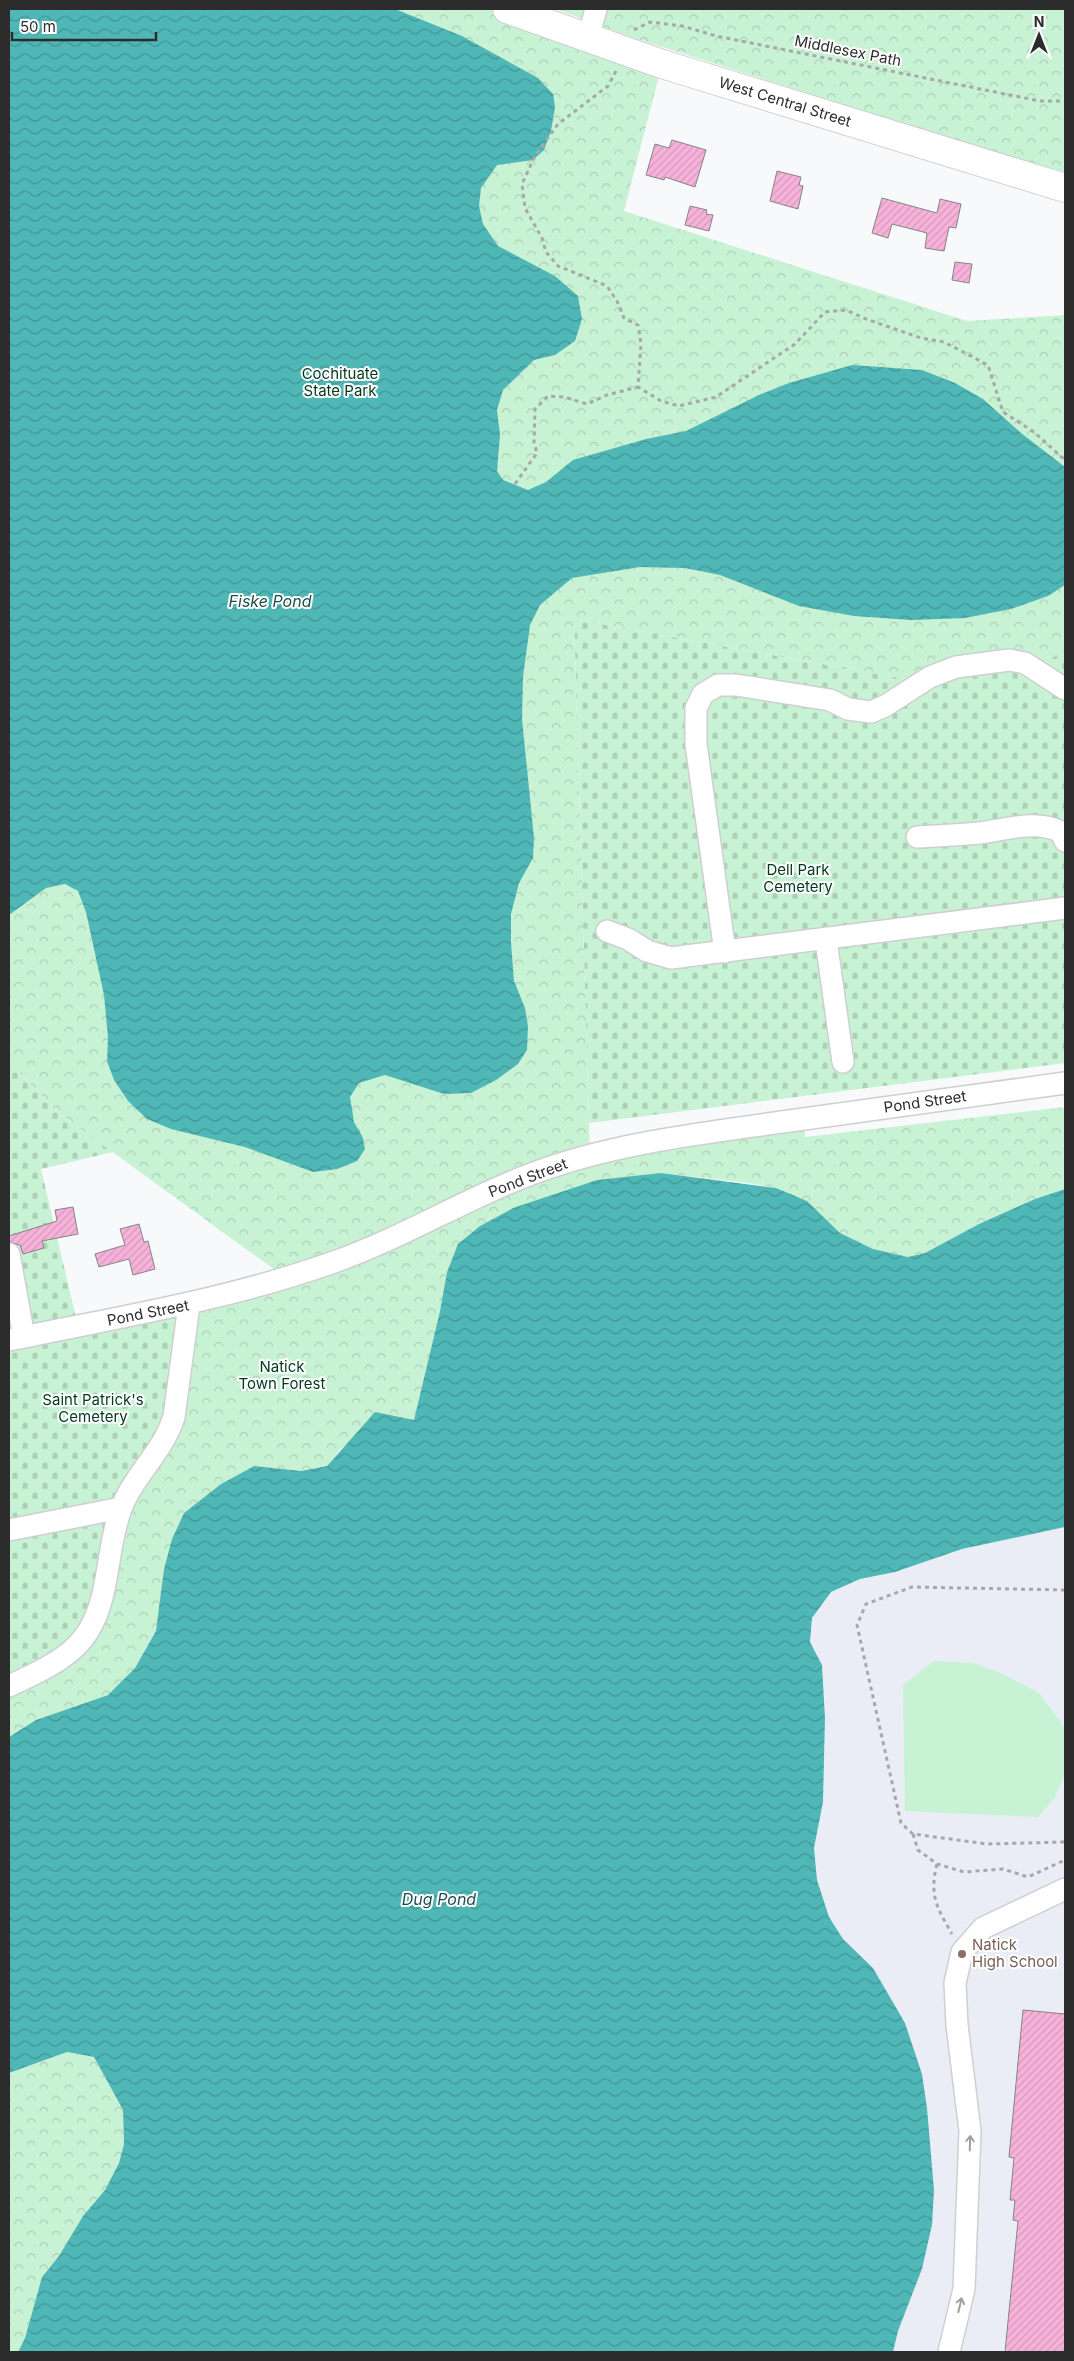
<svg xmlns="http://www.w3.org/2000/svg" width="1074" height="2361" font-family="Inter,sans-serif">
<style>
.built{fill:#eaedf6}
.cemetery{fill:url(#cemetery-stones)}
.park{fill:url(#park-crowns)}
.garden{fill:#c8f2d4}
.water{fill:url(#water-waves)}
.building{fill:url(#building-hatch);stroke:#848384}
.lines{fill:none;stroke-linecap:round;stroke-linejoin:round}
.minor-casing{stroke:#cecfd0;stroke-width:24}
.major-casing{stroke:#cecfd0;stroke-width:30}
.path{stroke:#a7a8a9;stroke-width:3;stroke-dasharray:4 4;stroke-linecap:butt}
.minor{stroke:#fff;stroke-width:21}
.major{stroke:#fff;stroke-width:28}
.oneway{stroke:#a0a0a0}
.education-dot{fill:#8d6e63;stroke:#fff;stroke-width:2}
.labels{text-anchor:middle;stroke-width:4;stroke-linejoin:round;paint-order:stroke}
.street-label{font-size:15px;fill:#2c2c2c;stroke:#fff}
.park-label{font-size:15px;fill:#02391c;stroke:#fff}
.education-label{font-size:15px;fill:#785e54;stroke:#fff;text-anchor:start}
.water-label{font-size:16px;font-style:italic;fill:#204e4e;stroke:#fff}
</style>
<defs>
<pattern id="cemetery-stones" width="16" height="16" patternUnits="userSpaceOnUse" patternTransform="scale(1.25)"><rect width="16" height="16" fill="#c8f2d4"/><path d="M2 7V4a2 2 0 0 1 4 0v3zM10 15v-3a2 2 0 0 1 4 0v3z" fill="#acd0b6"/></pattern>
<pattern id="park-crowns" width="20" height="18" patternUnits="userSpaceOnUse" patternTransform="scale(1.25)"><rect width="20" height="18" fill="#c8f2d4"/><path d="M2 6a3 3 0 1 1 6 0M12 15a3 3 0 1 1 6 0" fill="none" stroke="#acd0b6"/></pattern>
<pattern id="water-waves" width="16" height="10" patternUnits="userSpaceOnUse" patternTransform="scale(1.25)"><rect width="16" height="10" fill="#50b7b7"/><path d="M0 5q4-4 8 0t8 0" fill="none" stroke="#439595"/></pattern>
<pattern id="building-hatch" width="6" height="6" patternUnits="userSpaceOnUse" patternTransform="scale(1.25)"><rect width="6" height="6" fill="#f7b2da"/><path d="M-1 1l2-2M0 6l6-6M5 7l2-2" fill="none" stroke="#d499bb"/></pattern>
</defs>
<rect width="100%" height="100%" fill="#f8f9fa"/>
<!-- built -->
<path class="built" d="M 1065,1527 L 1065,2352 L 893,2352 L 898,2331 L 922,2269 L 932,2225 L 927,2108 L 922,2074 L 905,2023 L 873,1968 L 843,1939 L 829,1917 L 817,1880 L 814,1848 L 823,1802 L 825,1718 L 822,1665 L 810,1642 L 812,1617 L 831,1592 L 860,1579 L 895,1572 L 962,1549 Z"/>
<!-- cemetery -->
<path class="cemetery" d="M 574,619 L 900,678 L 1065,655 L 1065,1063 L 589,1123 Z
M 9,1061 L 56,1111 L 113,1152 L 41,1169 L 78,1326 L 201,1302 L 108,1608 L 9,1694 Z"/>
<!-- park -->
<path class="park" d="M 9,9 L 507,9 L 662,64 L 624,211 L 967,321 L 1065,315 L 1065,655 L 900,678 L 574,619 L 590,1156 L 804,1119 L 805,1137 L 1065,1107 L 1065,1189 L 1035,1199 L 979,1224 L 925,1253 L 908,1257 L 873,1249 L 840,1233 L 807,1201 L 776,1188 L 748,1183 L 661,1173 L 630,1177 L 513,1208 L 480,1226 L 447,1272 L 440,1311 L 414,1420 L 341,1448 L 327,1466 L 301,1471 L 254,1466 L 221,1484 L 184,1513 L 172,1539 L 156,1631 L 135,1668 L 108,1695 L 36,1720 L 9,1737 L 9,1694 L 65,1666 L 137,1493 L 201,1302 L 286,1278 L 56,1111 L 9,1061 Z
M 556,9 L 1065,9 L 1065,172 L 1014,159 L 631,37 Z
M 67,2052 L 94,2057 L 123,2110 L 124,2144 L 119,2163 L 105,2190 L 83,2216 L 59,2256 L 42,2277 L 25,2338 L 18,2352 L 9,2352 L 9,2073 Z"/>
<!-- garden -->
<path class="garden" d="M 934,1661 L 974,1663 L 1003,1674 L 1039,1693 L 1065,1728 L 1065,1774 L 1055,1798 L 1038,1817 L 905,1811 L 903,1685 Z"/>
<!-- water -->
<path class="water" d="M 9,9 L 395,9 L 462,36 L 538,78 L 553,94 L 555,107 L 551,131 L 544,150 L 533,160 L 497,165 L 481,188 L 479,206 L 483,224 L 498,246 L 555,276 L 578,296 L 582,319 L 575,341 L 555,355 L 534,360 L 503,390 L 497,410 L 500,435 L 497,471 L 503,480 L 528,490 L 546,482 L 573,460 L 646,439 L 686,431 L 759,395 L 789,383 L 852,365 L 922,370 L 955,383 L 983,399 L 1021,433 L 1065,467 L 1065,585 L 1048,596 L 1011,609 L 965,618 L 911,620 L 854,616 L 799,606 L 720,575 L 685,568 L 640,567 L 572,578 L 540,605 L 530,625 L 523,677 L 522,719 L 534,838 L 533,858 L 519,883 L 511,914 L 511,943 L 514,981 L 525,1008 L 528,1026 L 527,1050 L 518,1064 L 496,1080 L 471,1093 L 444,1094 L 385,1075 L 359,1083 L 350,1097 L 354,1122 L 363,1138 L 365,1149 L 357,1161 L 337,1169 L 313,1172 L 245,1147 L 171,1129 L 147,1119 L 128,1101 L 114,1080 L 107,1061 L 108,1038 L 104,995 L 86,912 L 78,891 L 65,884 L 46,888 L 9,915 Z
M 661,1173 L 776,1188 L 807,1201 L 840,1233 L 873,1249 L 908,1257 L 925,1253 L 979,1224 L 1035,1199 L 1065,1189 L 1065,1527 L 962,1549 L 895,1572 L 860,1579 L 831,1592 L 812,1618 L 810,1642 L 822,1665 L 825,1718 L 823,1802 L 814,1848 L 817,1880 L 829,1917 L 843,1939 L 873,1968 L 905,2023 L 922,2074 L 927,2108 L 934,2190 L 932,2225 L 922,2269 L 898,2331 L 893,2352 L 18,2352 L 25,2338 L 42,2277 L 59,2256 L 83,2216 L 105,2190 L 119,2163 L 124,2144 L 123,2110 L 94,2057 L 67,2052 L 9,2073 L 9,1737 L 36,1720 L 108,1695 L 135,1668 L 156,1631 L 164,1569 L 172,1539 L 184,1513 L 221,1484 L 254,1466 L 301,1471 L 327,1466 L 375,1412 L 414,1420 L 440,1311 L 447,1272 L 458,1244 L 480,1226 L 513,1208 L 597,1180 Z"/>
<!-- building -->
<path class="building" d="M 672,140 L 706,150 L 695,187 L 665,177 L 664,180 L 646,175 L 655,144 L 669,148 Z
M 777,171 L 801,177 L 799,185 L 803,186 L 798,209 L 770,201 Z
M 882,198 L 937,213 L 940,199 L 961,204 L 956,228 L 949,227 L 944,251 L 925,248 L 927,233 L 892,224 L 888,238 L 872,233 Z
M 690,206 L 707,210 L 706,214 L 713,215 L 709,231 L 685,225 Z
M 955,262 L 972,264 L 969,283 L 952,280 Z
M 73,1207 L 78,1234 L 42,1241 L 44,1248 L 23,1254 L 20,1245 L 9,1242 L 9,1236 L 57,1221 L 55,1210 Z
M 139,1224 L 144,1242 L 148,1241 L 155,1269 L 133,1275 L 129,1259 L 99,1267 L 95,1254 L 125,1245 L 120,1229 Z
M 1023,2010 L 1065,2014 L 1065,2352 L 1005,2352 L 1018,2221 L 1013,2220 L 1015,2200 L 1010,2200 L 1014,2158 L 1009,2157 Z"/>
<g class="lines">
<defs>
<path id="minor" d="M 588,38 L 596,9
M 917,837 C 938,836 958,835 979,833 C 1007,830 1035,819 1061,832 L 1065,841
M 607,931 L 628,939 L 647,951 L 671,958 L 1065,908
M 826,940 L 843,1062
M 725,952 L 696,744 L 696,708 L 703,694 L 718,685 L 736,685 L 830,700 L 848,709 L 871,712 L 885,706 L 930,677 L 956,667 L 1009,660 L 1025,663 L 1065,689
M 9,1254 L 24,1337
M 9,1340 C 119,1317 227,1300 334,1262 C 408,1236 476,1192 551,1167 C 625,1142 705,1133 782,1122 C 876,1109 971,1096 1065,1083
M 9,1530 L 121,1508
M 9,1686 C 71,1657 96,1644 107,1573 C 111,1551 113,1530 121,1509 C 133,1476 163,1452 174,1417 L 189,1305
M 949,2352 L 964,2289 L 970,2131 L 957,2025 L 955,1983 L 962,1952 L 983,1928 L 1065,1889"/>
<path id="major" d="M 507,9 L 662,64 L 1065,188"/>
</defs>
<!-- minor casing -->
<use href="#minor" class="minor-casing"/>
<!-- major casing -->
<use href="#major" class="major-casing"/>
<!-- path -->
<path class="path" d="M 634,30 L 650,22 L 682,26 L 716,36 L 1040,101 L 1065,101
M 616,71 L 608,86 L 558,124 L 535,156 L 522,184 L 525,208 L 542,238 L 546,252 L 558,266 L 607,286 L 617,301 L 624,318 L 638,325 L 641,344 L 638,387 L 661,401 L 679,406 L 716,397 L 795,344 L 825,312 L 846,310 L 866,319 L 921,338 L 944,342 L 988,365 L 1003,412 L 1034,432 L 1065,460
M 515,484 L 537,453 L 534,443 L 535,409 L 548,396 L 564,397 L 587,404 L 607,395 L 638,387
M 1065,1590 L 912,1587 L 866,1604 L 857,1625 L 901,1823 L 913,1834 L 987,1844 L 1065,1842
M 913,1834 L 918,1850 L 937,1864 L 964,1872 L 1003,1869 L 1028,1877 L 1065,1860
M 937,1864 C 929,1895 937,1908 952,1934"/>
<!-- minor -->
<use href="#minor" class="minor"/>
<!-- major -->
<use href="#major" class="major"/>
</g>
<!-- one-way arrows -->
<defs><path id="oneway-shaft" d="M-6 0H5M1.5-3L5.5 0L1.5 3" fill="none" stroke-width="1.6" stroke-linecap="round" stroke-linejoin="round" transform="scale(1.25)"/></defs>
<g class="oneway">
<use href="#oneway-shaft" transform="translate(970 2143) rotate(-88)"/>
<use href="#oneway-shaft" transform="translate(960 2305) rotate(-77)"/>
</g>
<!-- markers -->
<circle class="education-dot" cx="962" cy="1954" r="5"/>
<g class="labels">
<!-- street labels -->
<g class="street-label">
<text transform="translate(848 51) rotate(11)" y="5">Middlesex Path</text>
<text transform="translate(785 102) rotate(17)" y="5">West Central Street</text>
<text transform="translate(925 1102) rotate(-8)" y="5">Pond Street</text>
<text transform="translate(528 1178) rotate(-21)" y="5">Pond Street</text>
<text transform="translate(148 1313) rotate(-11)" y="5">Pond Street</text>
</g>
<!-- park labels -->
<g class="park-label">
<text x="340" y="379">Cochituate<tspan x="340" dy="17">State Park</tspan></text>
<text x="798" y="875">Dell Park<tspan x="798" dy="17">Cemetery</tspan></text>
<text x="282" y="1372">Natick<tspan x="282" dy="17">Town Forest</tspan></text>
<text x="93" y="1405">Saint Patrick's<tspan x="93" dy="17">Cemetery</tspan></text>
</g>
<!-- education labels -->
<g class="education-label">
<text x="972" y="1950">Natick<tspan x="972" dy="17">High School</tspan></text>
</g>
<!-- water labels -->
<g class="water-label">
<text x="270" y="607">Fiske Pond</text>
<text x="439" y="1905">Dug Pond</text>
</g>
</g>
<!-- border -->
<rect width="1074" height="2361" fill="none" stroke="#2c2c2c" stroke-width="20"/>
<!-- north arrow -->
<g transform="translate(1039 35)" stroke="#ffffff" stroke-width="4" paint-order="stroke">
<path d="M0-4L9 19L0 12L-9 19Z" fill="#2c2c2c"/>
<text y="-8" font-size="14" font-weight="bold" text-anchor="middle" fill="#2c2c2c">N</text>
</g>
<!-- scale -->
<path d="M12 32v8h144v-8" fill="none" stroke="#2c2c2c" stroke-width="2.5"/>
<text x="20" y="32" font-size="15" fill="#2c2c2c" stroke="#ffffff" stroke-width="4" paint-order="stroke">50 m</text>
</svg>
